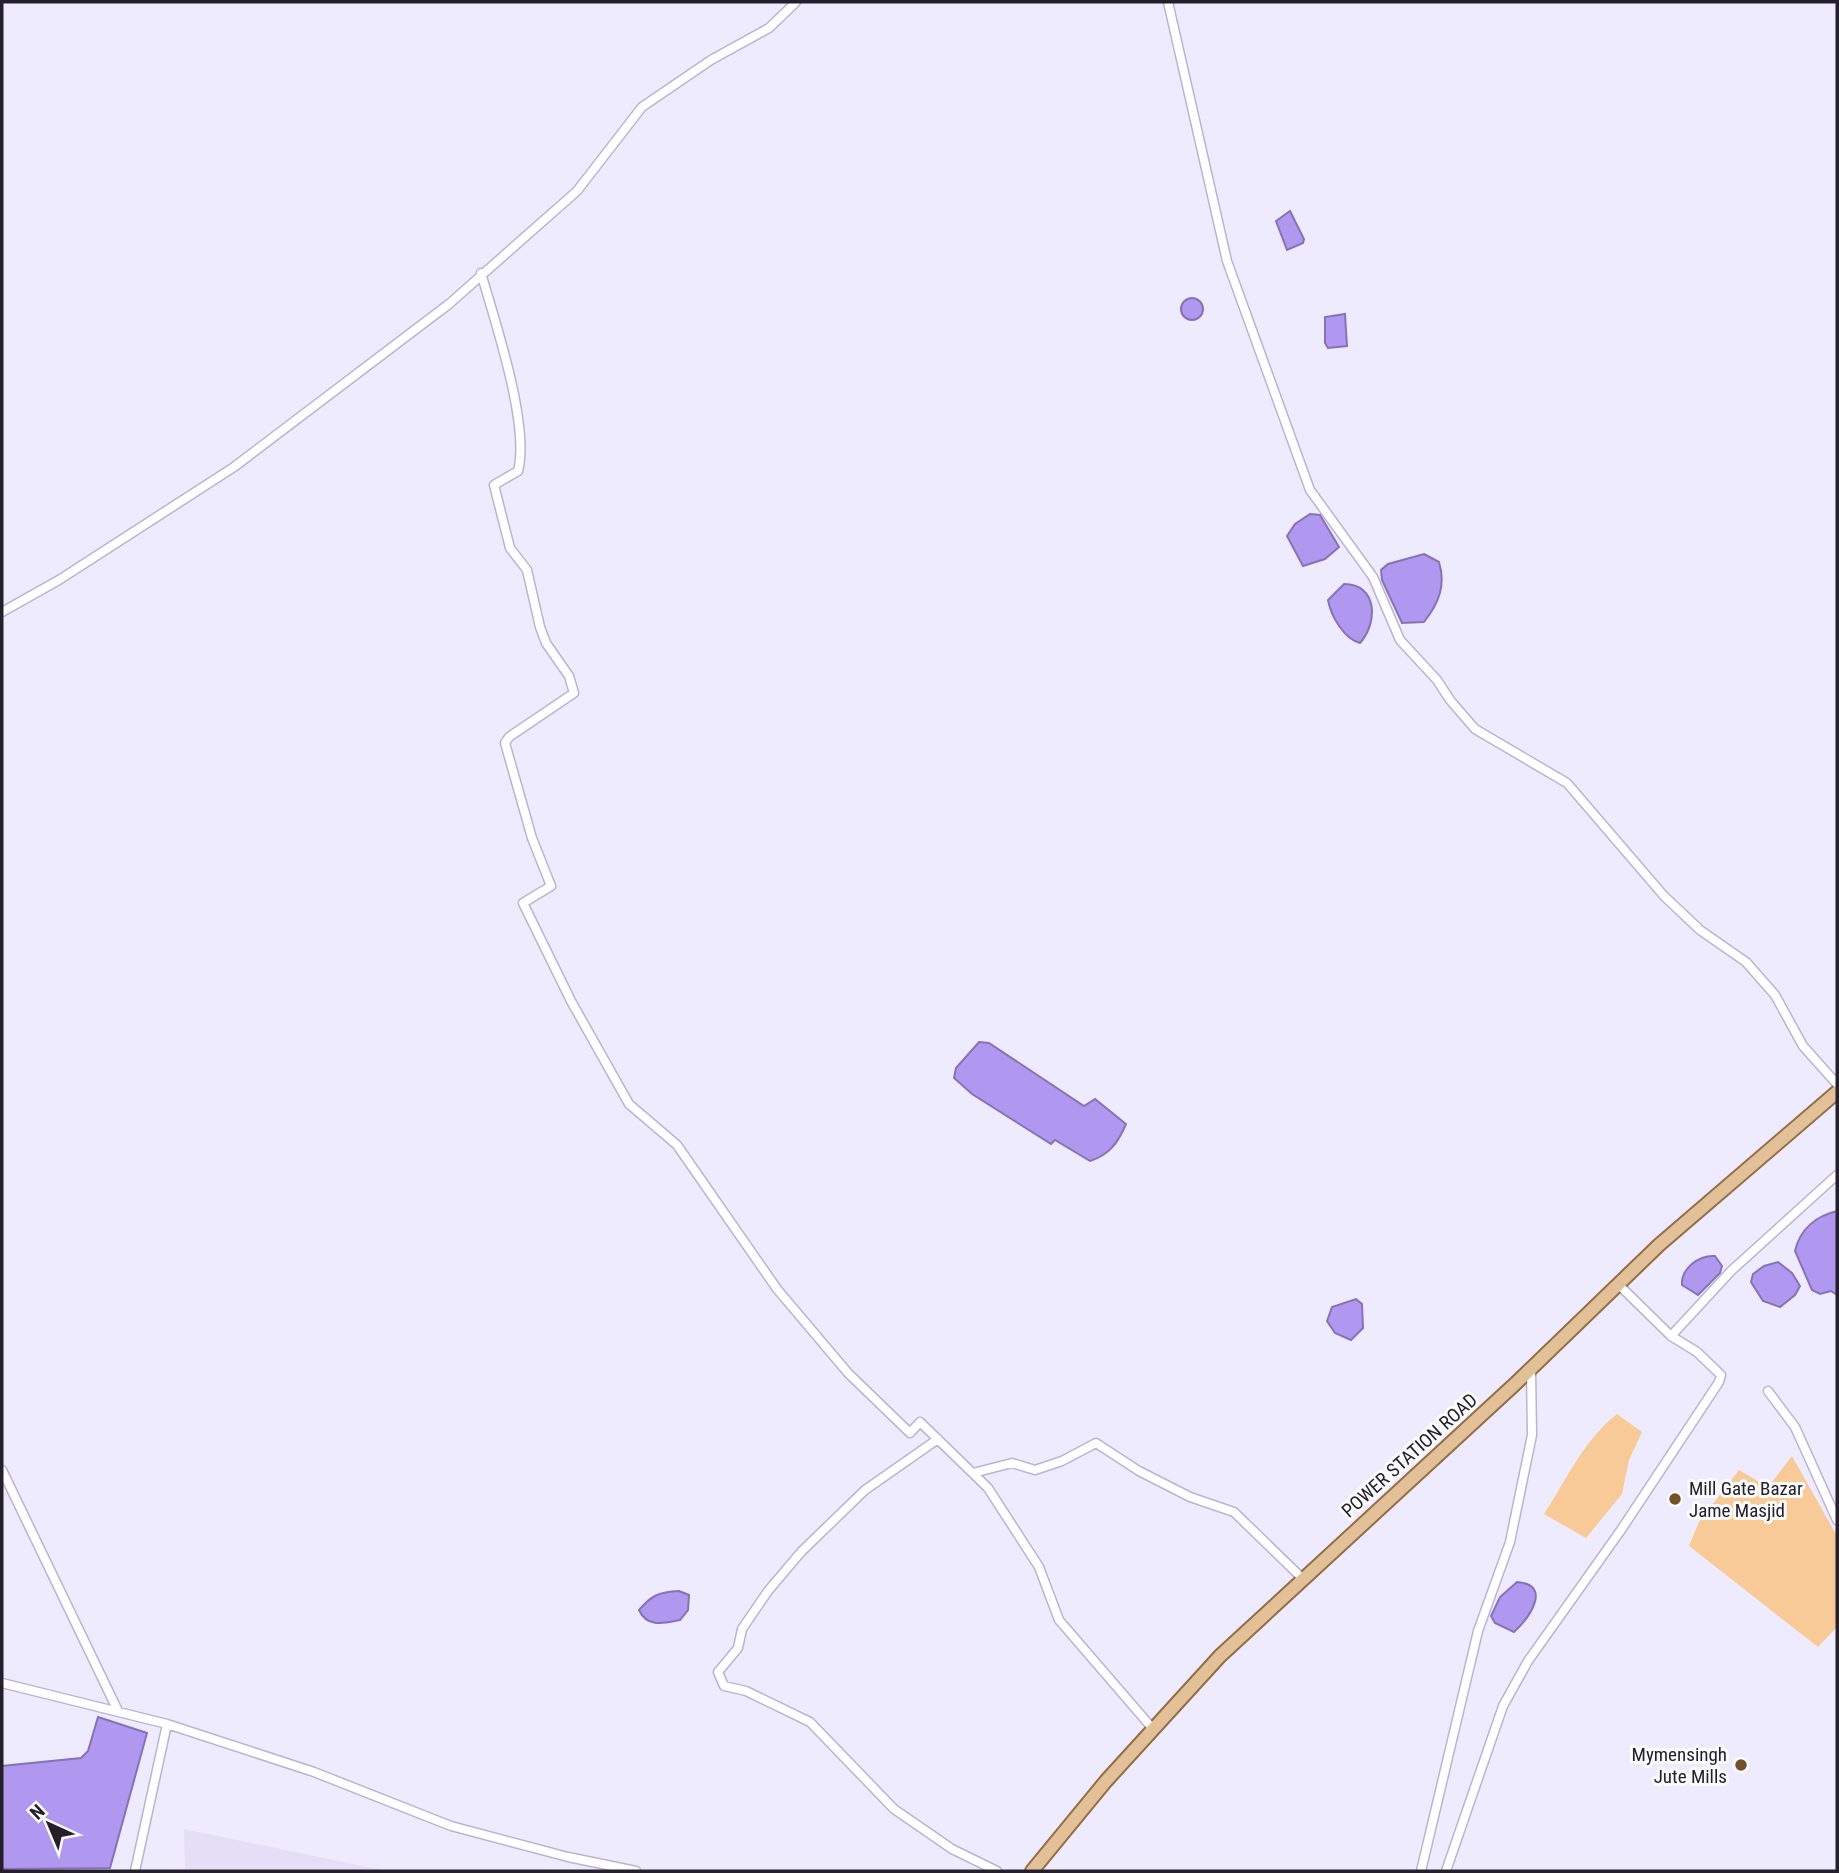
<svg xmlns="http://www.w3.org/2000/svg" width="1839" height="1873" font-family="'Roboto Condensed',sans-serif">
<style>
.built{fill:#e4def7}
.green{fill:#f7ca98}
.water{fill:#b097ef;stroke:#8673b4;stroke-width:2}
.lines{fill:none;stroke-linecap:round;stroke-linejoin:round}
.street-casing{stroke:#bbb3d3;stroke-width:11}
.primary-casing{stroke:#946d45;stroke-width:16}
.street{stroke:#fff;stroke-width:8}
.primary{stroke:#e3c198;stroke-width:12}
.poi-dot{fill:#74512a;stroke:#fbfbfb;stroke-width:2.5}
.labels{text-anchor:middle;stroke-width:6;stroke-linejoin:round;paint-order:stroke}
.street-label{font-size:19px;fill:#23202c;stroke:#fbfbfb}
.poi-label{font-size:19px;fill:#23202c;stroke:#fbfbfb;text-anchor:start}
</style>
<rect width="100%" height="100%" fill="#efebff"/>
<!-- built -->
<path class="built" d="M 184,1829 L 387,1871 L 185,1871 Z"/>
<!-- green -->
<path class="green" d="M 1617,1414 L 1642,1432 L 1629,1460 L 1622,1494 L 1586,1538 L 1544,1514 C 1567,1479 1583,1441 1617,1414 Z
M 1792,1456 L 1837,1536 L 1837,1627 L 1818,1647 L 1689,1546 L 1699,1522 L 1739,1470 L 1768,1487 Z"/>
<!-- water -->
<path class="water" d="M 1290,211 L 1304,239 L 1303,243 L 1287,250 L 1276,221 Z
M1181 309a11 11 0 1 1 22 0a11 11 0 1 1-22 0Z
M 1345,314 L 1347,346 L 1328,348 L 1325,343 L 1325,317 Z
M 1310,514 L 1320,515 L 1339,547 L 1325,559 L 1303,566 L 1287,536 L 1295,524 Z
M 1424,554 L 1439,562 C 1446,585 1439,603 1424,622 L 1402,623 L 1382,580 L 1381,570 L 1388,564 Z
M 1344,584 C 1378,584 1378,623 1360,643 C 1344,639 1331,616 1328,600 Z
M 979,1042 L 989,1043 L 1084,1106 L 1095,1099 L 1126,1124 C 1118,1143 1109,1155 1090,1161 L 1055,1140 L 1051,1144 L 972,1094 L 954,1078 L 956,1068 Z
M 1837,1211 L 1837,1295 L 1831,1291 L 1820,1294 L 1812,1290 L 1795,1251 C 1800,1229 1816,1216 1837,1211 Z
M 1715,1256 L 1722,1266 L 1720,1273 L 1698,1295 L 1682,1285 C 1681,1268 1699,1255 1715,1256 Z
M 1778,1262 L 1792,1273 L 1800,1286 L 1795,1295 L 1780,1307 L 1763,1301 L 1751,1282 L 1753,1274 L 1764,1266 Z
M 1356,1299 L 1362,1304 L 1363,1328 L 1351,1340 L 1335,1333 L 1327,1321 L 1332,1307 Z
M 1517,1582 C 1553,1585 1529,1618 1514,1632 L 1495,1623 L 1491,1616 L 1500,1597 Z
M 679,1591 L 689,1595 L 688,1610 L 680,1620 C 664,1623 647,1628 639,1610 C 652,1595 659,1592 679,1591 Z
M 98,1717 L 147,1733 L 110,1868 L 2,1869 L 2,1766 L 81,1758 L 88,1751 Z"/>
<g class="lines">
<defs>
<path id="street" d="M 1168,2 L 1227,261 L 1310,490 L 1373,577 L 1400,640 L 1437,680 L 1450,700 L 1475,729 L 1567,783 L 1664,896 L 1700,930 L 1746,962 L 1775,995 L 1803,1046 L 1837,1084
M 481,273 C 495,321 530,426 518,471 L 494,485 L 510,548 L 527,570 L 540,627 L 546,643 L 569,676 L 574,693 L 509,737 L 505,743 L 532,838 L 551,886 L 523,903 L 571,1001 L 629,1104 L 677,1145 L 777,1289 L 848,1373 L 910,1433 L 920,1422 L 988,1488 L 1039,1567 L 1059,1620 L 1153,1729
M 2,612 L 59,580 L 234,467 L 449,304 L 577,191 L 642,107 L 711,60 L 769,28 L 796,2
M 1618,1284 L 1671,1336 L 1731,1271 L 1837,1175
M 1768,1391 L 1795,1427 L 1837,1520
M 938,1439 L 865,1490 L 801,1552 L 768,1591 L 742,1629 L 738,1648 L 718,1672 L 724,1686 L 746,1691 L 810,1722 L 894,1809 L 952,1849 L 997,1871
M 2,1470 L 118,1711
M 973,1473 L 1012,1463 L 1035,1470 L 1062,1461 L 1096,1443 L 1139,1471 L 1190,1497 L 1234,1512 L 1303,1579
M 2,1683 L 167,1724 L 314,1772 L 451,1826 L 568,1857 L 636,1871
M 135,1871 L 167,1724
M 1421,1871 L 1478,1631 L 1510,1542 L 1532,1435 L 1531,1369
M 1446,1871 L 1503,1706 L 1528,1661 L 1621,1530 L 1719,1382 L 1721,1375 L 1697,1352 L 1671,1336"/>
<path id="primary" d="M 1032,1871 L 1106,1781 L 1220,1656 L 1515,1384 L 1659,1245 L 1837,1092"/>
</defs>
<!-- street casing -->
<use href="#street" class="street-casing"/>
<!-- primary casing -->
<use href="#primary" class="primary-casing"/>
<!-- street -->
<use href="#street" class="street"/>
<!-- primary -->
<use href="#primary" class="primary"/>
</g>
<!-- markers -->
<g class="poi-dot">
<circle cx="1675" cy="1499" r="7"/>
<circle cx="1741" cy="1765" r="7"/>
</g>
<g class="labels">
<!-- street labels -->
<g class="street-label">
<text transform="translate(1409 1455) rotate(-42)" y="7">POWER STATION ROAD</text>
</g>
<!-- poi labels -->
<g class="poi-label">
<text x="1689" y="1495">Mill Gate Bazar<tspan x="1689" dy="22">Jame Masjid</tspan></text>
<text x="1727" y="1761" text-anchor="end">Mymensingh<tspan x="1727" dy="22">Jute Mills</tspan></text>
</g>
</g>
<!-- border -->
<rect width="1839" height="1873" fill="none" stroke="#23202c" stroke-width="7"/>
<!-- north arrow -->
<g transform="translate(49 1824) rotate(316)" stroke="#fbfbfb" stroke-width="5" paint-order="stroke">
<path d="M0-5L12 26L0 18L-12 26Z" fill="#23202c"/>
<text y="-10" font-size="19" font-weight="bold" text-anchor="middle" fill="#23202c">N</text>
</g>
</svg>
